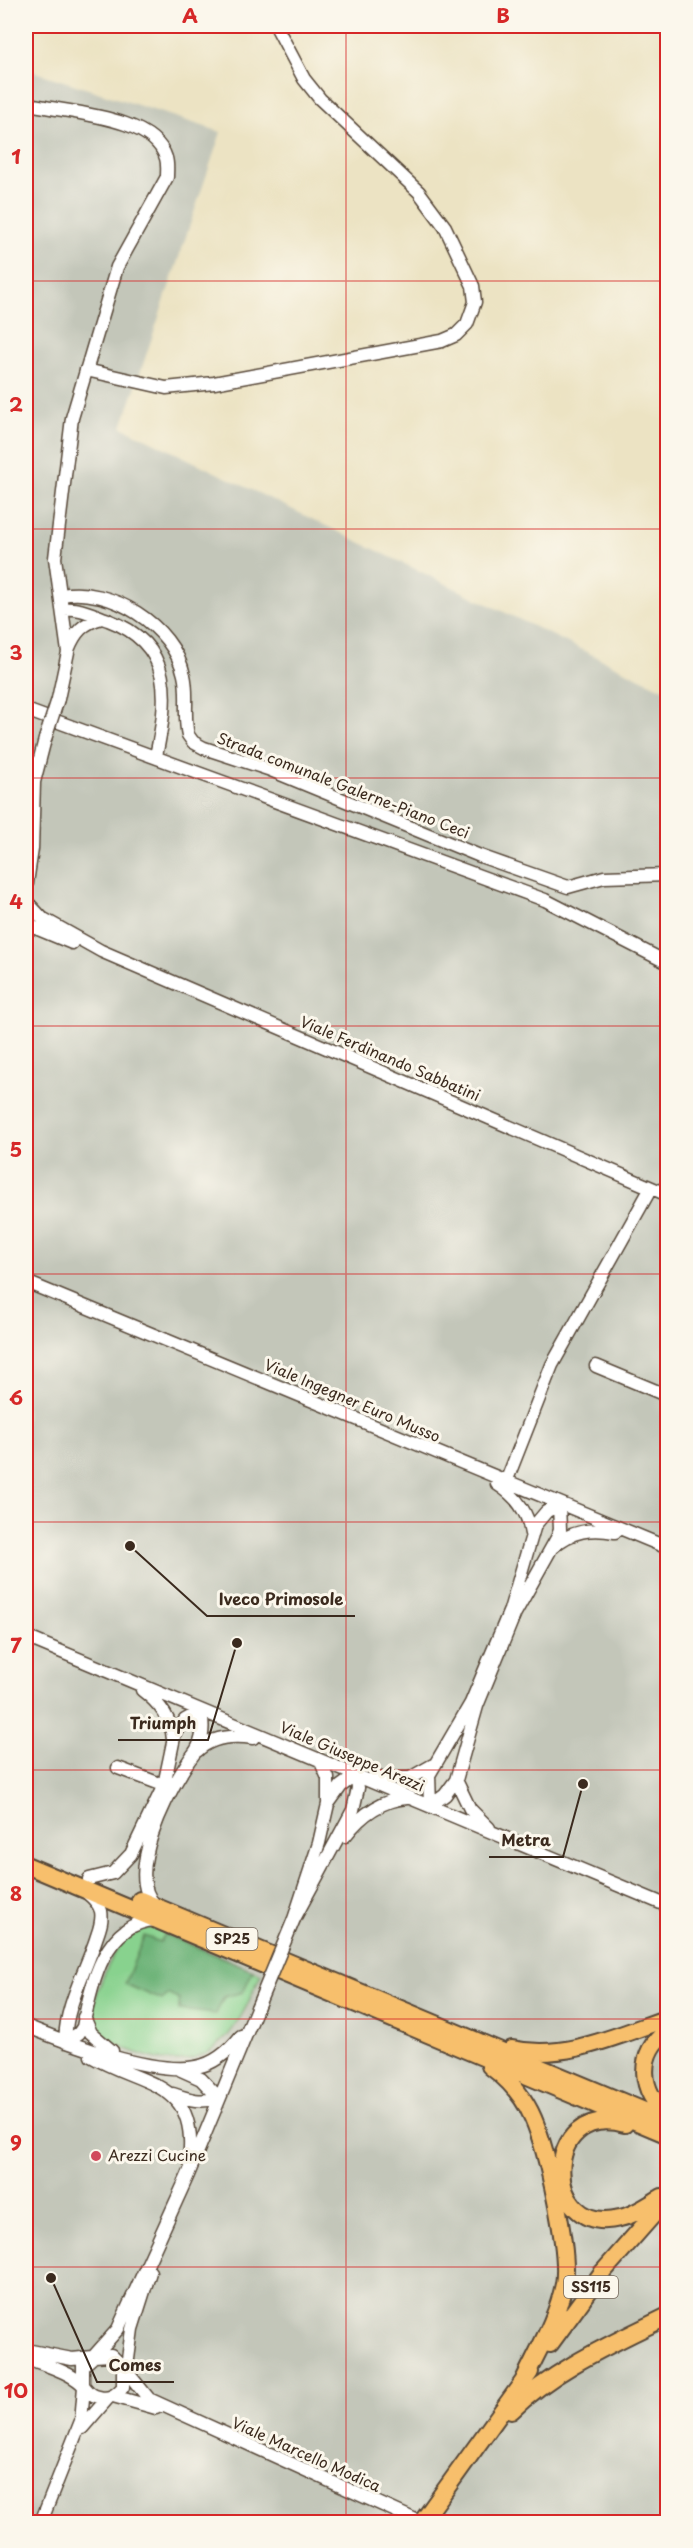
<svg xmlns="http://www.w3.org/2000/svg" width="693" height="2548" font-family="'Playpen Sans',sans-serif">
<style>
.industrial{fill:#c3c6b9}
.green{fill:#88d28e;stroke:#627e56;stroke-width:1.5}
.forest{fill:#6eb479;stroke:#546f4c;stroke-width:1.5}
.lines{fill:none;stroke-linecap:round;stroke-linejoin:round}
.minor-casing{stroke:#564637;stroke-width:15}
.major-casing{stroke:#564637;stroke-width:20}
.minor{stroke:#fff;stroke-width:12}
.major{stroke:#f7bf6c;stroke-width:16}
.minor-bridge-casing{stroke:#564637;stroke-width:15;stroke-linecap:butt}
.minor-bridge{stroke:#fff;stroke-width:12}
.grid{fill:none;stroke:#d62828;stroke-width:1.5;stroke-opacity:0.55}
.poi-dot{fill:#d1495b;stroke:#fbf7ec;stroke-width:2}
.labels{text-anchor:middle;stroke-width:6;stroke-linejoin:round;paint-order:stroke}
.shield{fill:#fbf7ec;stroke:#75685c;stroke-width:1.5}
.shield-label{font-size:14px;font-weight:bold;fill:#3b2a1e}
.street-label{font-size:15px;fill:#3b2a1e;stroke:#fbf7ec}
.poi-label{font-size:15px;fill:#3b2a1e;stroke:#fbf7ec;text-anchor:start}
.leader{fill:none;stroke:#3b2a1e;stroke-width:2}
.callout-dot{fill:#3b2a1e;stroke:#fbf7ec;stroke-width:2}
.callout-label{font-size:16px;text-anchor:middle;font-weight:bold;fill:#3b2a1e;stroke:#fbf7ec;stroke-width:6;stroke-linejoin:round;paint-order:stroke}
.neatline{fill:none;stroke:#d62828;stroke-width:2}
.grid-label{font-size:20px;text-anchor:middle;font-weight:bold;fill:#d62828}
</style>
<rect width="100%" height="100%" fill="#fbf7ec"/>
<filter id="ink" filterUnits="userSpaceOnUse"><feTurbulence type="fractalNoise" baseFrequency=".0167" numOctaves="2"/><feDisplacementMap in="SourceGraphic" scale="12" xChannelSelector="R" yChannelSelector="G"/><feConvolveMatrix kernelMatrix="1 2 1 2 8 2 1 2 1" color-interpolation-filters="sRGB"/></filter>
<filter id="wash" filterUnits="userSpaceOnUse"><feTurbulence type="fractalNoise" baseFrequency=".008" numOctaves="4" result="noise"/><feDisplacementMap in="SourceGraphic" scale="24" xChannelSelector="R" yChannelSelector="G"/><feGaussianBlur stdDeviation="1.35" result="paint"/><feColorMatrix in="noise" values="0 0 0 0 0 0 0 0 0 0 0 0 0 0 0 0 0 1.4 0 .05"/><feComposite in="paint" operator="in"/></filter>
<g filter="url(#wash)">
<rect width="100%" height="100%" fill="#ece3c3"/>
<!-- industrial -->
<path class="industrial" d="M 26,69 L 221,132 L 122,427 L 667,691 L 667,2522 L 26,2522 Z"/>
<!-- green -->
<path class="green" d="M 151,1927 L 261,1974 C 237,2032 211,2081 137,2053 C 125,2049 102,2039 95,2027 C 86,2008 111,1952 126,1938 C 133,1932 142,1930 151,1927 Z"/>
<!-- forest -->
<path class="forest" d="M 165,1934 L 253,1970 L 243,1992 L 224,1997 L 216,2014 L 179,2010 L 179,2000 L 169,1994 L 162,2000 L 125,1984 L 144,1936 L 160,1942 Z"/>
</g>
<g filter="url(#ink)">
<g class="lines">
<defs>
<path id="minor" d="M 26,103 C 61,113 153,114 166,158 C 168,164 167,171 167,177 L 117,267 L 72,418 L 55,558 L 68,652 L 58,699
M 86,370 L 166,388 L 214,383 L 442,341 L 456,335 L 467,324 L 475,302 L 473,286 L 445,227 L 419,192 L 320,99 L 304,79 L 276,26
M 62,595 C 110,586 173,625 184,675 C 189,695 183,715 188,735 L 193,742 L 204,748 L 268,769 L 480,856 L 568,887 L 604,877 L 668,875
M 64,609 C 80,607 93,615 108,620 C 175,645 168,699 156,756
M 68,650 C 75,632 83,623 102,618
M 26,710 L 545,900 L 668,963
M 26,890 L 32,849 L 34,782 L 45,739
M 26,901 L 42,918 L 101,951 L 668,1195
M 26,924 L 72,943
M 26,1282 L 668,1548
M 596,1366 L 668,1396
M 506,1482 L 552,1365 L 651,1188
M 497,1484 C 516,1496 528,1511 531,1534
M 559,1504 L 560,1530 L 557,1538 L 515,1613 L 477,1706 L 456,1780 L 445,1795 L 430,1806 L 429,1775 L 471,1703 L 510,1610 L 535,1525 L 546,1512 Z
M 553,1547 C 571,1530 592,1528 615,1532
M 26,1637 L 668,1906
M 142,1690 C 158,1702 172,1719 173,1740
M 197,1751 C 212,1736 233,1735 253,1738
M 320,1760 L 328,1778 L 328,1802
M 118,1768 L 171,1788
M 356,1775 L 358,1788 L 353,1810 L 294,1919 L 319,1843 L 328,1804 L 341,1786 Z
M 373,1778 L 410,1778 L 433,1765
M 456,1780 L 470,1809 L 489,1828
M 345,1836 C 361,1815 380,1800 407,1798
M 89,1879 L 113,1873 L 131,1854 L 164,1785 L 175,1733 L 185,1720 L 201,1711 C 203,1722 204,1736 198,1747 C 196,1752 191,1757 188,1762 C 168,1793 123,1875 156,1906
M 84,2017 L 91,2033 L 112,2051
M 26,2026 C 67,2043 152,2075 196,2067 C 214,2064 230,2050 241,2036
M 66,2042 C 62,2014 87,1967 96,1939 C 99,1930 103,1921 101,1911 C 99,1904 93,1898 87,1893
M 66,2042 L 79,2033 L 83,2027 C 91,1985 104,1922 156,1920
M 91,2056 C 144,2087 199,2080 189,2161
M 173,2094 C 190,2100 201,2103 219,2098 L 201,2079 L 181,2070
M 26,2350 L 72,2359 L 92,2357
M 94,2356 L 118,2329 L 188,2175 L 257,2008
M 26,2357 C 43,2365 66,2370 81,2383 C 87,2389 90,2396 99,2397 C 109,2400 116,2395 123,2387 L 123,2367 L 111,2355 L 94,2356 L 83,2366 L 83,2384
M 123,2367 L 149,2399 L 420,2522
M 126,2374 L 132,2329 L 150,2272
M 113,2396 L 156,2408
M 82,2428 L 108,2398
M 41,2522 L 81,2421 L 84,2387"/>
<path id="major" d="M 26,1865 L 668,2135
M 140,1900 L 668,2121
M 668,2031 C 636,2051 639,2094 668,2114
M 512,2049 C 565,2061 618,2035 668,2018
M 490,2066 C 508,2079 524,2097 533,2118 C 547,2150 570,2252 564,2284 C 557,2319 538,2350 523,2382
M 625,2124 C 540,2101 542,2238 620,2218 C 635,2215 648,2205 662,2197
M 550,2344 L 602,2273 L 668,2198
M 511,2411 C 555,2368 614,2343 668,2316
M 422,2522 L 530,2372"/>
</defs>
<!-- minor casing -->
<use href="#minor" class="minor-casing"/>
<!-- major casing -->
<use href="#major" class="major-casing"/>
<!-- minor -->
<use href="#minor" class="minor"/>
<!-- major -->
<use href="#major" class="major"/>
<defs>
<path id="minor-bridge" d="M 45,739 L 58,699
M 257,2008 L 294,1919"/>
</defs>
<!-- minor-bridge casing -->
<use href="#minor-bridge" class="minor-bridge-casing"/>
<!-- minor-bridge -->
<use href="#minor-bridge" class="minor-bridge"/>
</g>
</g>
<!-- grid -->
<path class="grid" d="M 346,26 L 346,2522M 26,281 L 668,281M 26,529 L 668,529M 26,778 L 668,778M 26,1026 L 668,1026M 26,1274 L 668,1274M 26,1522 L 668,1522M 26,1770 L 668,1770M 26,2019 L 668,2019M 26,2267 L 668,2267"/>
<!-- markers -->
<circle class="poi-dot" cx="96" cy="2156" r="6"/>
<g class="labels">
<!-- shield labels -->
<g class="shield">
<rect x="206.5" y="1928" width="51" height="22" rx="4.5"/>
<rect x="564" y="2276" width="54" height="22" rx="4.5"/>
</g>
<g class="shield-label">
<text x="232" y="1944">SP25</text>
<text x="591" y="2292">SS115</text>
</g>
<!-- street labels -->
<g class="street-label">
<text transform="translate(343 786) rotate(21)" y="5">Strada comunale Galerne-Piano Ceci</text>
<text transform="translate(390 1059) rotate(23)" y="5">Viale Ferdinando Sabbatini</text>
<text transform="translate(352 1401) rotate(23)" y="5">Viale Ingegner Euro Musso</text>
<text transform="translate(352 1757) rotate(23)" y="5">Viale Giuseppe Arezzi</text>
<text transform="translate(306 2455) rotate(24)" y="5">Viale Marcello Modica</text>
</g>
<!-- poi labels -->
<g class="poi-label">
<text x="108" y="2161">Arezzi Cucine</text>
</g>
</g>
<!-- callouts -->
<path class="leader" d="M130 1546L207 1616H355M237 1643L208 1740H118M583 1784L563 1857H489M51 2278L97 2382H174"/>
<g class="callout-dot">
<circle cx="130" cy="1546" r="6"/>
<circle cx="237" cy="1643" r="6"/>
<circle cx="583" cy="1784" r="6"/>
<circle cx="51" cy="2278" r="6"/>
</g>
<g class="callout-label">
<text x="281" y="1605">Iveco Primosole</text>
<text x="163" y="1729">Triumph</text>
<text x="526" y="1846">Metra</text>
<text x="135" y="2371">Comes</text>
</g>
<!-- margin -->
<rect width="693" height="2548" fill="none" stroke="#fbf7ec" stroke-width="66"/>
<rect x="33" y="33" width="627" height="2482" class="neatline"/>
<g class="grid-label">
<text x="190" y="23">A</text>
<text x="503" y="23">B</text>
<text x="16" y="164">1</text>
<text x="16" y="412">2</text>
<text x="16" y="660">3</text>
<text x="16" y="909">4</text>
<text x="16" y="1157">5</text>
<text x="16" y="1405">6</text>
<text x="16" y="1653">7</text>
<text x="16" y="1901">8</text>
<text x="16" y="2150">9</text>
<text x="16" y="2398">10</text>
</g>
</svg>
